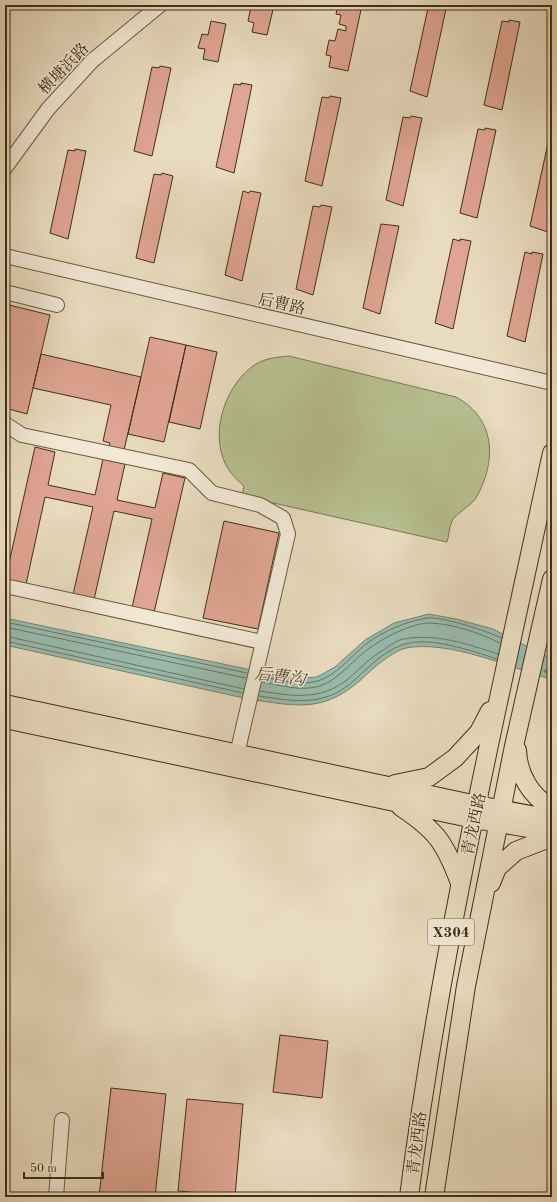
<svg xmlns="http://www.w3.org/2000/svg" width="557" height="1202" font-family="'Old Standard TT','Noto Serif SC',serif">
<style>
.pitch{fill:#b7c091;stroke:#7c7852}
.water{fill:#98bbae;stroke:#768370}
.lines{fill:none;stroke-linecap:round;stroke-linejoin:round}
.shore{stroke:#6d7560;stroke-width:1}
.stream{stroke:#768370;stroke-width:3}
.building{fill:#dfa492;stroke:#422f13}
.minor-casing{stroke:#6c5a3e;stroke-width:16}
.major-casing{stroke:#422f13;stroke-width:20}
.minor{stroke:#f1e8d5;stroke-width:14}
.major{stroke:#e9dbbf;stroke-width:18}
.labels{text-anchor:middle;stroke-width:3;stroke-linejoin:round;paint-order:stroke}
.shield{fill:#f1e8d5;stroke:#76664d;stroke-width:1}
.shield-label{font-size:15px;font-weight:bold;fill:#422f13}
.street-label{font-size:16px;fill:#422f13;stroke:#f1e8d5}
.water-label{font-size:17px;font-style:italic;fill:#534b32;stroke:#f1e8d5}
</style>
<rect width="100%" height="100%" fill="#e9dbbf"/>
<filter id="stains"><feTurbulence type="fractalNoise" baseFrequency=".005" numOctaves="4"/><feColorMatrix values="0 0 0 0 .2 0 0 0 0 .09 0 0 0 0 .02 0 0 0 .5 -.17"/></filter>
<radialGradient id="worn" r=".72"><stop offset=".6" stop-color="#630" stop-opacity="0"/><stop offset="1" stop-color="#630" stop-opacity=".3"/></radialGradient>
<!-- pitch -->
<path class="pitch" d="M 289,356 L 456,397 C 496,419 497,461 476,498 C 470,507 455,514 452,521 C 449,527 449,536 447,542 L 242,496 L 244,486 C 237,480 230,473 226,465 C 209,432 226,383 256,364 C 266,358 278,357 289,356 Z"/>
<!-- water -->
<path class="water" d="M 429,614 L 456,619 L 493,629 L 552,659 L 547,678 C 506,666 448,640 406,648 C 393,651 373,668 364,677 C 324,714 297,706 248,699 L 5,645 L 5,618 L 294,679 L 317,677 L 335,667 L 365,640 L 394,623 Z"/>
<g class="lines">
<!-- shore -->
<path class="shore" d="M 5,622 L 247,673
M 5,627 L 246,678
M 5,636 L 244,689
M 5,641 L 243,693
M 263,677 C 280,680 300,686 318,681 C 337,675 351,656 366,644 C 383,631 407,621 428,618 C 445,617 486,631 502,638
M 262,682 C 280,685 301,692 320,686 C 340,679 353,659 371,647 C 385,637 412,623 430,623 C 453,624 480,633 500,643
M 260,691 C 292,696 319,701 347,680 C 358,671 367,660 379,653 C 386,648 395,641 403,639 C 436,633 467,644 498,654
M 259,696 C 292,701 323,707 351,683 C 367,669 382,652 402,645 C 428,635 472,651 497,659"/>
<!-- stream -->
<path class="stream" d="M 545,671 L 552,674"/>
</g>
<!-- building -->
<path class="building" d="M 258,5 L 274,5 L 267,35 L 252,32 L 254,23 L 248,21 L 251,7 L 257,9 Z
M 338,5 L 362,5 L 348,71 L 329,67 L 331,56 L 326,55 L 329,40 L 335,41 L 338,29 L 346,31 L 346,26 L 339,24 L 341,15 L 336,14 Z
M 435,7 L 446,9 L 427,97 L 410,91 L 428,8 L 434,9 Z
M 509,20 L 520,22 L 502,110 L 484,105 L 502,21 L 509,22 Z
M 211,21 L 226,24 L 218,62 L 203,59 L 205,49 L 198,48 L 202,34 L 208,35 Z
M 160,66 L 171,68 L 152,156 L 134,151 L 152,67 L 159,68 Z
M 241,83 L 252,85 L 234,173 L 216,167 L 234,84 L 241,85 Z
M 330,96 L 341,98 L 322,186 L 305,181 L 322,97 L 329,98 Z
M 411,116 L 422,118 L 403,206 L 386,200 L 403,117 L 410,118 Z
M 485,128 L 496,130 L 477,218 L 460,213 L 478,129 L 485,130 Z
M 548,143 L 552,143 L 552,213 L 548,232 L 530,226 Z
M 75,149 L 86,151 L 68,239 L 50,233 L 68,150 L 75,151 Z
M 162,173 L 173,176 L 154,263 L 136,258 L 154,174 L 161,175 Z
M 243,191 L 249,193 L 250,191 L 261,193 L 242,281 L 225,275 Z
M 321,205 L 332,207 L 313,295 L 296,289 L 313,206 L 320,207 Z
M 381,224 L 399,226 L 380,314 L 363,308 Z
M 453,239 L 460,241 L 460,239 L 471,241 L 453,329 L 435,323 Z
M 525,252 L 532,254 L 532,252 L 543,254 L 525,342 L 507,336 Z
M 5,304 L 50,315 L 27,414 L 5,408 Z
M 150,337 L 186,345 L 164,442 L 128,434 Z
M 186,345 L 217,352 L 200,429 L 169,422 Z
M 41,354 L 141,377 L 121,463 L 106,460 L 110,443 L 103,441 L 111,405 L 33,388 Z
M 35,447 L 55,452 L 48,485 L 95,495 L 103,459 L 125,464 L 117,500 L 155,508 L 163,473 L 185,478 L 153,617 L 131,612 L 152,519 L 114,511 L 93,604 L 72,599 L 93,507 L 45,497 L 25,589 L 5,581 Z
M 224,521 L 279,533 L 258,629 L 203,618 Z
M 280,1035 L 328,1041 L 322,1098 L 273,1092 Z
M 111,1088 L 166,1094 L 155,1197 L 99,1197 Z
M 187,1099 L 243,1104 L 235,1196 L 178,1191 Z"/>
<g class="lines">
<defs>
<path id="minor" d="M 5,168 L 48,109 L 92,61 L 160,5
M 5,256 L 552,383
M 5,292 L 57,305
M 5,424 L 22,435 L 189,470 L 212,493 L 260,505 L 283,518 L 288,534 L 237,754
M 5,586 L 262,642
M 56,1197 L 62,1120"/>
<path id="major" d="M 5,704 L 477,805 L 552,819
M 5,719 L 474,819 L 552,832
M 517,750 C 518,774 530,796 552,808
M 395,784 L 429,777 L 455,758 L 479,732 L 490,711
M 401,807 C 437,831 445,843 460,883
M 491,883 L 497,868 L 516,851 L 552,837
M 409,1197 C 441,946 499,700 552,453
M 434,1197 L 466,986 L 514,746 L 552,579"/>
</defs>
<!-- minor casing -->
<use href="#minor" class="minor-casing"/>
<!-- major casing -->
<use href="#major" class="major-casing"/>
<!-- minor -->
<use href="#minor" class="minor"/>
<!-- major -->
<use href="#major" class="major"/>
</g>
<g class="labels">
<!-- shield labels -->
<rect class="shield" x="428" y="919" width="46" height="26" rx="3"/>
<g class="shield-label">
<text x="451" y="937">X304</text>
</g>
<!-- street labels -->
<g class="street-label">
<text transform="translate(63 68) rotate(-46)" y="6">横塘浜路</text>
<text transform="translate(282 303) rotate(13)" y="6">后曹路</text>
<text transform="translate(473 824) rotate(-78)" y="6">青龙西路</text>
<text transform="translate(416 1143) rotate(-83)" y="6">青龙西路</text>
</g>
<!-- water labels -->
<g class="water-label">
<text transform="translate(280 676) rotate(7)" y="6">后曹沟</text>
</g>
</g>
<!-- margin -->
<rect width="557" height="1202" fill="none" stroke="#e9dbbf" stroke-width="20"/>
<rect x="6" y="6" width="545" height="1190" fill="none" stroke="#422f13" stroke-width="2"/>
<rect x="10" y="10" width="537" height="1182" fill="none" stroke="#422f13"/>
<!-- scale -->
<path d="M24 1172v6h79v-6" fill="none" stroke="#422f13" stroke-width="2"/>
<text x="30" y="1172" font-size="12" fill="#422f13" stroke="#f1e8d5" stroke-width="3" paint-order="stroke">50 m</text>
<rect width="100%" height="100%" filter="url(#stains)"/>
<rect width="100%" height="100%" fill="url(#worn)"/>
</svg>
